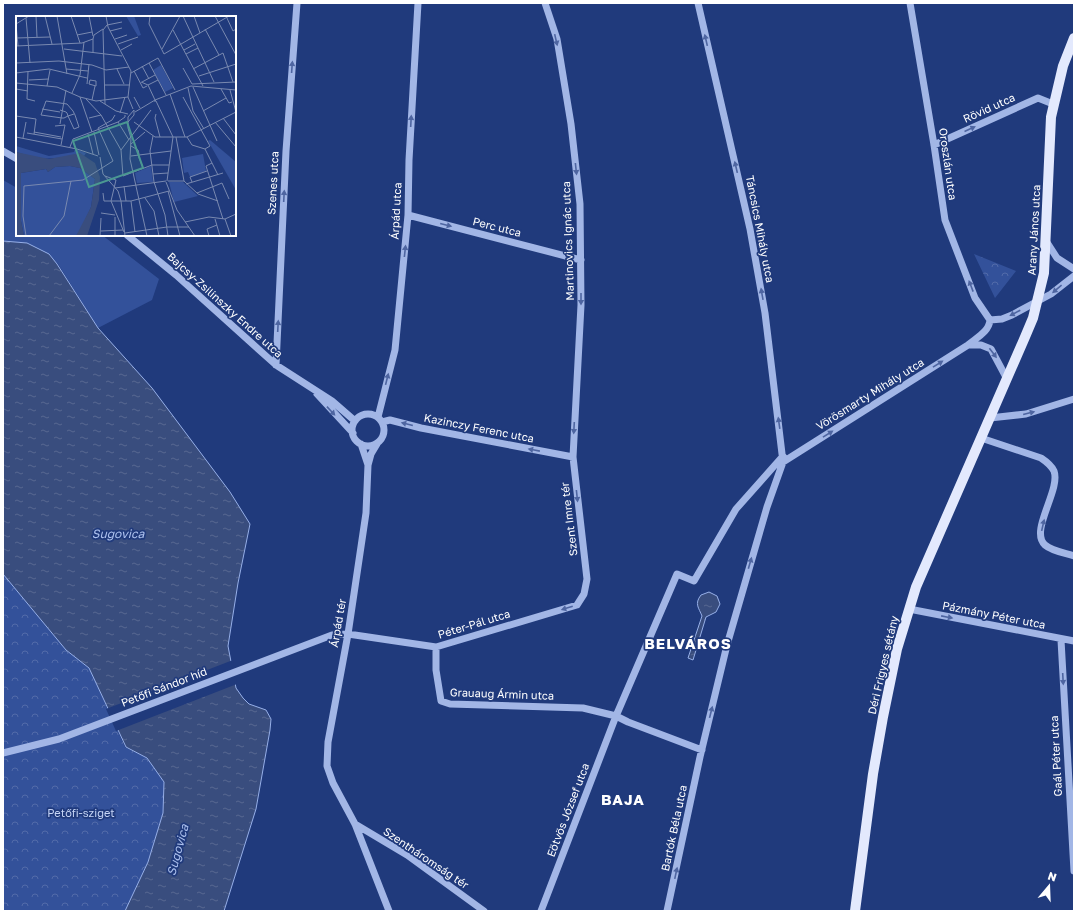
<svg xmlns="http://www.w3.org/2000/svg" width="1077" height="914" font-family="'Golos Text',sans-serif">
<style>
.grass{fill:#33519a}
.forest{fill:url(#forest-crowns)}
.water{fill:url(#water-ripples);stroke:#96afe8}
.pier{fill:#203a7c}
.lines{fill:none;stroke-linecap:round;stroke-linejoin:round}
.minor{stroke:#a2b6e6;stroke-width:7}
.major{stroke:#e3e9fd;stroke-width:10}
.oneway{fill:#4e65a1}
.labels{text-anchor:middle;stroke-width:3.5;stroke-linejoin:round;paint-order:stroke}
.street-label{font-size:11px;fill:#fff;stroke:#203a7c}
.park-label{font-size:11px;fill:#c5d4f5;stroke:#203a7c}
.water-label{font-size:12px;font-style:italic;fill:#adc1ee;stroke:#203a7c}
.district-label{font-size:15px;font-weight:bold;letter-spacing:1px;fill:#fff;stroke:#203a7c}
.inset-road{fill:none;stroke:#7989b0;stroke-width:1}
.view{fill:#4b9892;fill-opacity:0.15;stroke:#4b9892;stroke-width:2}
.inset-edge{fill:none;stroke:#fff;stroke-width:2}
</style>
<defs>
<pattern id="forest-crowns" width="20" height="18" patternUnits="userSpaceOnUse"><rect width="20" height="18" fill="#33519a"/><path d="M2 6a3 3 0 1 1 6 0M12 15a3 3 0 1 1 6 0" fill="none" stroke="#526ba9"/></pattern>
<pattern id="water-ripples" width="26" height="14" patternUnits="userSpaceOnUse"><rect width="26" height="14" fill="#394d7e"/><path d="M2 4q2-2 4 0t4 0M15 11q2-2 4 0t4 0" fill="none" stroke="#576891"/></pattern>
</defs>
<rect width="100%" height="100%" fill="#203a7c"/>
<!-- grass -->
<path class="grass" d="M 3,180 L 17,188 L 17,235 L 102,235 L 159,279 L 152,300 L 98,328 L 58,264 L 27,243 L 3,241 Z"/>
<!-- forest -->
<path class="forest" d="M 974,254 L 1016,271 L 995,298 Z
M 3,574 L 66,650 L 89,668 L 125,747 L 147,758 L 164,782 L 163,813 L 148,862 L 125,911 L 3,911 Z"/>
<!-- water -->
<path class="water" d="M 3,241 L 27,243 L 49,254 L 57,264 L 98,328 L 152,388 L 230,492 L 250,524 L 238,583 L 228,646 L 236,688 L 243,698 L 249,704 L 266,710 L 271,719 L 270,730 L 256,809 L 224,911 L 125,911 L 148,862 L 163,813 L 164,782 L 147,758 L 126,747 L 89,668 L 66,650 L 3,574 Z
M 709,592 L 717,596 L 720,604 L 716,612 L 706,617 L 693,660 L 688,658 L 702,616 C 699,608 694,604 701,595 Z"/>
<!-- pier -->
<path class="pier" d="M 233,660 L 237,684 L 116,731 L 106,709 Z"/>
<g class="lines">
<!-- minor -->
<path class="minor" d="M 910,3 L 934,145 L 945,220 L 975,298 L 990,320
M 934,145 L 1038,98 L 1053,104
M 3,151 L 17,159
M 408,215 L 581,260
M 127,235 L 176,275 L 276,365 L 332,401 L 355,421
M 1046,241 L 1057,258 L 1074,269
M 990,320 L 1002,319 L 1012,315 L 1051,294 L 1074,276
M 968,345 L 981,345 L 991,349 L 1007,379
M 276,365 L 286,151 L 297,3
M 317,394 L 353,433
M352 430a16 16 0 1 1 32 0a16 16 0 1 1-32 0Z
M 378,417 L 395,350 L 408,215 L 409,160 L 418,3
M 990,418 L 1026,414 L 1074,399
M 382,422 L 390,420 L 421,428 L 573,457
M 981,438 L 1041,458 C 1047,462 1051,465 1054,471 C 1061,490 1029,531 1045,545 C 1052,551 1065,553 1074,556
M 361,444 L 368,465
M 377,444 L 371,454 L 368,465 L 366,513 L 348,634 L 328,742 L 327,766 L 333,783 L 355,824 L 389,911
M 783,462 L 968,345 C 976,338 989,332 990,320
M 909,609 L 1074,641
M 1061,640 L 1074,871
M 436,647 L 436,670 L 441,701 L 450,704 L 583,708 L 616,716 L 628,722 L 702,750
M 3,753 L 59,739 L 332,635 L 348,634 L 436,647 L 577,605 L 584,594 L 587,579 L 573,457 L 581,305 L 580,204 L 571,124 L 557,39 L 545,3
M 355,824 L 407,855 L 484,911
M 541,911 L 616,716 L 677,574 L 694,581 L 736,509 L 783,456
M 667,911 L 700,757 L 727,645 L 767,507 L 783,462 L 765,313 L 750,229 L 698,3"/>
<!-- major -->
<path class="major" d="M 855,911 L 873,774 L 883,717 L 897,649 L 916,587 L 1025,337 L 1033,318 L 1044,273 L 1051,117 L 1063,66 L 1074,38"/>
</g>
<!-- one-way arrows -->
<defs><path id="oneway-solid" d="M-6-.8H1V-3.2L6.5 0L1 3.2V.8H-6Z"/></defs>
<g class="oneway">
<use href="#oneway-solid" transform="translate(556 40) rotate(77)"/>
<use href="#oneway-solid" transform="translate(706 40) rotate(-103)"/>
<use href="#oneway-solid" transform="translate(292 67) rotate(-86)"/>
<use href="#oneway-solid" transform="translate(411 121) rotate(-87)"/>
<use href="#oneway-solid" transform="translate(970 129) rotate(-24)"/>
<use href="#oneway-solid" transform="translate(736 167) rotate(-103)"/>
<use href="#oneway-solid" transform="translate(576 169) rotate(84)"/>
<use href="#oneway-solid" transform="translate(284 196) rotate(-87)"/>
<use href="#oneway-solid" transform="translate(446 225) rotate(14)"/>
<use href="#oneway-solid" transform="translate(405 251) rotate(-84)"/>
<use href="#oneway-solid" transform="translate(971 286) rotate(-111)"/>
<use href="#oneway-solid" transform="translate(1057 289) rotate(140)"/>
<use href="#oneway-solid" transform="translate(762 294) rotate(-100)"/>
<use href="#oneway-solid" transform="translate(581 299) rotate(90)"/>
<use href="#oneway-solid" transform="translate(1015 313) rotate(152)"/>
<use href="#oneway-solid" transform="translate(278 326) rotate(-87)"/>
<use href="#oneway-solid" transform="translate(993 353) rotate(53)"/>
<use href="#oneway-solid" transform="translate(938 364) rotate(-32)"/>
<use href="#oneway-solid" transform="translate(387 379) rotate(-76)"/>
<use href="#oneway-solid" transform="translate(331 411) rotate(47)"/>
<use href="#oneway-solid" transform="translate(1029 413) rotate(-14)"/>
<use href="#oneway-solid" transform="translate(779 423) rotate(-98)"/>
<use href="#oneway-solid" transform="translate(407 424) rotate(-166)"/>
<use href="#oneway-solid" transform="translate(574 428) rotate(93)"/>
<use href="#oneway-solid" transform="translate(828 434) rotate(-32)"/>
<use href="#oneway-solid" transform="translate(534 450) rotate(-169)"/>
<use href="#oneway-solid" transform="translate(577 496) rotate(84)"/>
<use href="#oneway-solid" transform="translate(1043 525) rotate(-77)"/>
<use href="#oneway-solid" transform="translate(750 563) rotate(-74)"/>
<use href="#oneway-solid" transform="translate(567 608) rotate(163)"/>
<use href="#oneway-solid" transform="translate(947 617) rotate(11)"/>
<use href="#oneway-solid" transform="translate(1063 679) rotate(87)"/>
<use href="#oneway-solid" transform="translate(711 712) rotate(-76)"/>
<use href="#oneway-solid" transform="translate(676 873) rotate(-78)"/>
</g>
<g class="labels">
<!-- street labels -->
<g class="street-label">
<text transform="translate(989 108) rotate(-24)" y="4">Rövid utca</text>
<text transform="translate(948 164) rotate(82)" y="4">Oroszlán utca</text>
<text transform="translate(273 183) rotate(-87)" y="4">Szenes utca</text>
<text transform="translate(396 211) rotate(-87)" y="4">Árpád utca</text>
<text transform="translate(497 227) rotate(14)" y="4">Perc utca</text>
<text transform="translate(760 229) rotate(79)" y="4">Táncsics Mihály utca</text>
<text transform="translate(1034 230) rotate(-87)" y="4">Arany János utca</text>
<text transform="translate(568 241) rotate(-92)" y="4">Martinovics Ignác utca</text>
<text transform="translate(225 305) rotate(42)" y="4">Bajcsy-Zsilinszky Endre utca</text>
<text transform="translate(870 394) rotate(-32)" y="4">Vörösmarty Mihály utca</text>
<text transform="translate(479 428) rotate(11)" y="4">Kazinczy Ferenc utca</text>
<text transform="translate(569 519) rotate(-97)" y="4">Szent Imre tér</text>
<text transform="translate(994 615) rotate(11)" y="4">Pázmány Péter utca</text>
<text transform="translate(338 623) rotate(-80)" y="4">Árpád tér</text>
<text transform="translate(474 624) rotate(-17)" y="4">Péter-Pál utca</text>
<text transform="translate(883 665) rotate(-77)" y="4">Déri Frigyes sétány</text>
<text transform="translate(164 687) rotate(-21)" y="4">Petőfi Sándor híd</text>
<text transform="translate(502 694) rotate(2)" y="4">Grauaug Ármin utca</text>
<text transform="translate(1056 756) rotate(-93)" y="4">Gaál Péter utca</text>
<text transform="translate(568 810) rotate(-69)" y="4">Eötvös József utca</text>
<text transform="translate(674 828) rotate(-78)" y="4">Bartók Béla utca</text>
<text transform="translate(426 858) rotate(34)" y="4">Szentháromság tér</text>
</g>
<!-- park labels -->
<g class="park-label">
<text x="81" y="817">Petőfi-sziget</text>
</g>
<!-- water labels -->
<g class="water-label">
<text x="118" y="538">Sugovica</text>
<text transform="translate(178 850) rotate(-75)" y="4">Sugovica</text>
</g>
<!-- district labels -->
<g class="district-label">
<text x="688" y="649">BELVÁROS</text>
<text x="623" y="805">BAJA</text>
</g>
</g>
<!-- overview -->
<g transform="translate(16 16)">
<rect width="220" height="220" fill="#203a7c"/>
<path d="M 0,130 L 33,140 L 58,136 L 59,133 L 70,137 L 68,140 L 64,137 L 55,141 L 24,143 L 0,136 ZM 187,138 L 190,155 L 174,161 L 172,156 L 168,157 L 166,142 Z" fill="#33519a"/>
<path d="M 110,0 L 118,0 L 125,19 L 122,20 ZM 145,49 L 157,72 L 149,76 L 137,54 ZM 54,150 L 64,152 L 79,163 L 75,191 L 65,213 L 60,220 L 8,220 L 5,205 L 5,157 L 30,153 L 32,156 L 39,151 ZM 135,150 L 137,166 L 121,167 L 119,157 Z" fill="#33519a"/>
<path d="M 153,166 L 167,166 L 182,180 L 158,186 Z" fill="#33519a"/>
<path d="M 194,124 L 220,146 L 220,174 L 192,125 Z" fill="#33519a"/>
<path d="M 0,136 L 33,143 L 64,137 L 79,147 L 84,161 L 83,184 L 71,220 L 60,220 L 75,191 L 79,163 L 64,152 L 54,150 L 39,151 L 32,156 L 30,153 L 5,157 L 5,205 L 8,220 L 0,220 Z" fill="#394d7e"/>
<path class="inset-road" d="M 20,0 L 21,21M 29,0 L 36,28M 41,0 L 51,58M 55,0 L 64,27M 73,0 L 77,20M 90,0 L 92,11 L 115,55 L 112,81 L 117,93M 134,0 L 133,8 L 148,38 L 213,0M 167,0 L 198,66M 178,0 L 184,17M 199,0 L 220,39M 210,0 L 217,15 L 220,13M 10,2 L 14,47M 0,8 L 2,30M 0,8 L 13,0M 189,13 L 203,39M 157,14 L 187,70M 94,15 L 106,12M 61,19 L 76,16M 0,22 L 34,21M 77,23 L 77,37M 99,23 L 111,19M 102,28 L 122,21M 0,30 L 66,27 L 77,23 L 78,19 L 87,13M 48,33 L 106,40M 146,33 L 164,0M 105,34 L 116,28M 168,34 L 179,28M 170,38 L 182,32M 0,47 L 43,45 L 76,49 L 90,54 L 113,51M 133,47 L 150,79M 126,50 L 133,63M 167,52 L 176,68 L 220,66M 50,53 L 72,55M 101,53 L 108,68M 177,53 L 207,37 L 217,66M 12,55 L 11,83 L 19,85M 118,55 L 127,72 L 131,70M 0,57 L 33,53 L 71,62M 115,57 L 142,42 L 159,74M 183,60 L 220,48M 13,64 L 33,63M 74,64 L 80,65 L 80,70 L 73,68 ZM 125,66 L 132,69 L 142,64M 126,66 L 139,59M 0,67 L 41,71 L 64,81 L 80,85 L 112,81M 71,68 L 73,48M 89,69 L 114,69M 132,69 L 139,84M 31,70 L 34,54M 177,71 L 201,125M 172,72 L 177,95 L 188,113M 0,73 L 12,75M 205,73 L 213,87 L 216,86M 214,74 L 220,96M 56,77 L 64,59 L 68,26M 154,78 L 169,121M 64,81 L 76,116M 118,81 L 124,92M 167,81 L 194,130 L 189,133M 70,83 L 85,99 L 105,134 L 107,160 L 136,149 L 153,149M 76,84 L 79,70M 139,84 L 175,70 L 220,74M 84,85 L 100,95 L 112,98M 140,85 L 157,121 L 151,165M 89,88 L 87,14 L 91,9 L 106,6M 26,93 L 44,96M 44,94 L 50,96 L 51,97 L 52,100 L 58,113 L 63,111 L 59,99 L 57,95 L 51,88 L 30,85 L 25,99 L 46,102 L 48,102 L 52,100 L 58,98M 187,95 L 210,82M 119,96 L 139,84 L 140,85 L 138,85M 104,97 L 109,81M 140,98 L 139,102 L 144,121M 0,100 L 20,103 L 18,118M 73,102 L 85,99M 207,102 L 220,119M 102,106 L 113,124M 112,106 L 118,99 L 118,94 L 112,101 L 112,112 L 115,122 L 114,143 L 131,220M 118,106 L 139,121 L 171,121 L 220,96M 199,106 L 220,131M 44,108 L 50,74M 39,110 L 49,109 L 45,129M 82,112 L 96,104 L 99,99M 18,116 L 45,121M 78,116 L 83,139M 11,117 L 46,123M 72,118 L 77,138M 137,120 L 134,135 L 138,166 L 149,199 L 152,220M 0,121 L 61,133 L 82,140M 160,121 L 168,165 L 182,178 L 202,185M 171,121 L 176,129 L 189,133M 7,122 L 10,106M 115,128 L 129,116M 115,130 L 122,134 L 123,138M 54,131 L 57,123 L 102,106 L 109,101 L 109,99M 189,133 L 202,159M 105,134 L 135,94M 122,139 L 127,152M 115,140 L 155,135M 84,141 L 87,158 L 102,175 L 105,185 L 109,220M 196,147 L 190,150 L 207,203M 137,158 L 152,157M 89,160 L 100,164 L 95,185 L 108,216M 152,165 L 168,165M 150,166 L 161,194 L 179,220M 176,166 L 174,161 L 191,155M 170,168 L 207,157M 108,170 L 110,185M 99,172 L 150,165M 152,175 L 164,220M 87,177 L 88,185 L 115,185 L 153,175M 181,177 L 206,167 L 213,183M 129,182 L 138,195 L 143,220M 115,185 L 119,216M 85,197 L 99,199M 199,203 L 204,220M 209,203 L 215,220M 169,206 L 193,201 L 209,203 L 220,198M 85,215 L 107,214M 109,217 L 151,211 L 173,211M 10,220 L 7,200 L 8,170 L 67,164 L 97,145 L 82,112M 33,220 L 48,200 L 55,165M 84,220 L 85,202M 99,220 L 99,201M 193,220 L 191,213 L 201,209"/>
<path class="view" d="M 111,106 L 127,152 L 73,171 L 57,125 Z"/>
<rect width="220" height="220" class="inset-edge"/>
</g>
<!-- border -->
<rect width="1077" height="914" fill="none" stroke="#ffffff" stroke-width="8"/>
<!-- north arrow -->
<g transform="translate(1049 886) rotate(19)" stroke="#203a7c" stroke-width="3" paint-order="stroke">
<path d="M0-3L7 15L0 10L-7 15Z" fill="#ffffff"/>
<text y="-6" font-size="11" font-weight="bold" text-anchor="middle" fill="#ffffff">N</text>
</g>
</svg>
